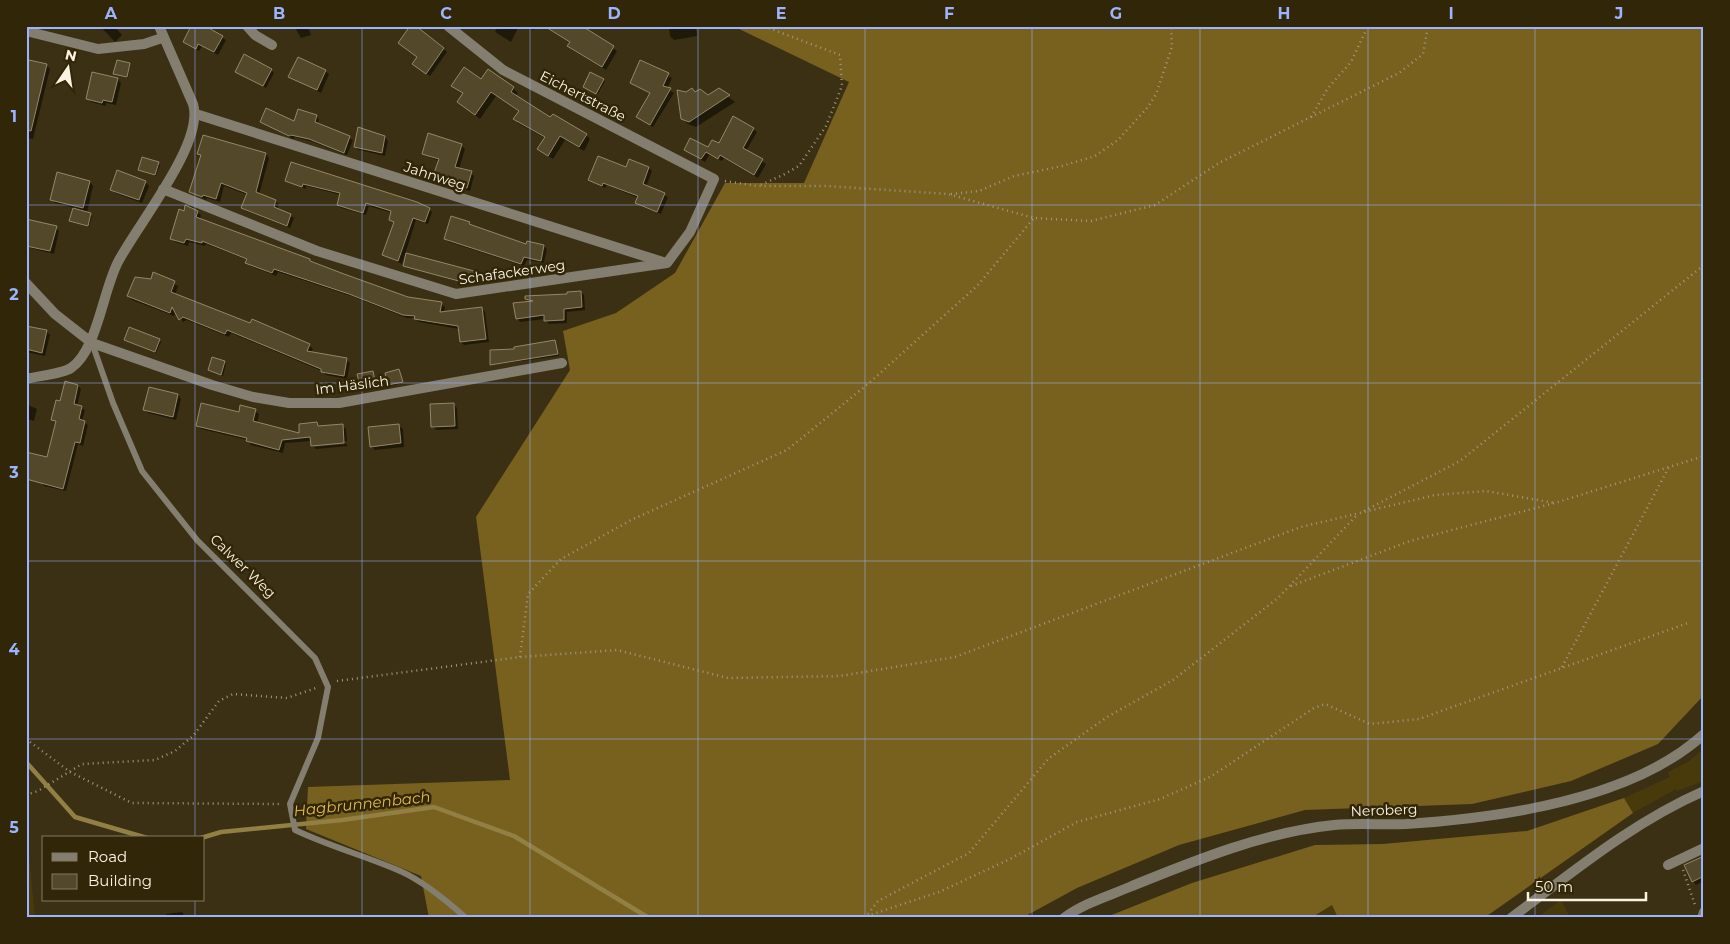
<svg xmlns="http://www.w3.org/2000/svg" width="1730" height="944" font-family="Montserrat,sans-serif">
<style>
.green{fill:#493a0c}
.forest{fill:#78611e}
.shadow{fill:#0007}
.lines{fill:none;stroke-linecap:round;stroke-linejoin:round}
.stream{stroke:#917f44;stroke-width:4.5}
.building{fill:#54482b;stroke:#938767}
.path{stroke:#a19882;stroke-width:2.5;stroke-dasharray:1 4;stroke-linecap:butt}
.service{stroke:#837e70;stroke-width:6}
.minor{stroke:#837e70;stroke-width:10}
.tertiary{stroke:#837e70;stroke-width:10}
.grid{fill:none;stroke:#9bb4fd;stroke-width:1;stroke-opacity:0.55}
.labels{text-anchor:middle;stroke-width:5;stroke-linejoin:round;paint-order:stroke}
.street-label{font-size:14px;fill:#fbf4e3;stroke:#312608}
.water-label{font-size:15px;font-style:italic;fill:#e4bb44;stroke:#312608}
.neatline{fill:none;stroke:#9bb4fd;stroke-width:2}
.grid-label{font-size:16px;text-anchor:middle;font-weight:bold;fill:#9bb4fd}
</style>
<rect width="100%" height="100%" fill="#3b3013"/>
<!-- green -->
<path class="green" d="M 1704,749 L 1704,781 L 1677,791 L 1676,789 L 1633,813 L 1624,798 L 1670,777 L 1668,772 L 1688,762 Z
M 26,831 L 27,833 L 35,918 L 26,918 Z
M 1561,900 L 1570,918 L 1537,918 Z
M 1332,905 L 1338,918 L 1311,918 Z"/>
<!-- forest -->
<path class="forest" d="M 733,26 L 1704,26 L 1704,695 L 1658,744 L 1571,781 L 1472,804 L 1305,810 L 1179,845 L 1077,888 L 1022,918 L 429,918 L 421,876 L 306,829 L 308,787 L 510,780 L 476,517 L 570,370 L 563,331 L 616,313 L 675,273 L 725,183 L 804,183 L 849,82 Z
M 1624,798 L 1633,813 L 1484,918 L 1338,918 L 1332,905 L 1311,918 L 1104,918 L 1192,883 L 1315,845 L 1383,844 L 1527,831 Z"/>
<!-- shadow -->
<path class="shadow" d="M 100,26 L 114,26 L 122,35 L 115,42 Z
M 193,26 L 215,26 L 212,32 L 226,40 L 218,55 L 202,46 L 199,51 L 184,42 Z
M 294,26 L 308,26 L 311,35 L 301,38 Z
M 498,26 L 519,26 L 511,42 L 495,32 Z
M 527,26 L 536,26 L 533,30 Z
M 543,26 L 579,26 L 617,51 L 606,70 L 572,50 L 569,46 L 571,43 Z
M 669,26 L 696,26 L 697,36 L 674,40 L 670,36 Z
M 444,49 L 447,52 L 430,76 L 417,68 L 419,58 Z
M 641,62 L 672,78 L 667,89 L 674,93 L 653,127 L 641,120 L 651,94 L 631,83 Z
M 130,64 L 128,78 L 115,74 Z
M 46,65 L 50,69 L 33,139 L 26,138 L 26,77 Z
M 271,70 L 274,73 L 266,88 L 237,71 Z
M 325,71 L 329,74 L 321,93 L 290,76 Z
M 488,71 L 513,88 L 518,93 L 515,96 L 551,119 L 586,135 L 590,139 L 584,151 L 565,140 L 553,159 L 538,149 L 545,138 L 519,124 L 515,119 L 520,112 L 496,96 L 480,119 L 463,106 L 458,102 L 464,94 L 453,86 L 481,81 Z
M 591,73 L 605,81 L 598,94 L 586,88 Z
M 118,79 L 121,83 L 116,105 L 106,103 L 106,106 L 91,102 L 87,98 Z
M 719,90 L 735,102 L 696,127 L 688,124 L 682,118 L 687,93 L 708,96 Z
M 316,116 L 319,119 L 317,124 L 353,140 L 347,155 L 313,142 L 295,137 L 293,139 L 261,122 L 295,123 Z
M 753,129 L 757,132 L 746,151 L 766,164 L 758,178 L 724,158 L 722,161 L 709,155 L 705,162 L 685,150 L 709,149 Z
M 429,135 L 462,146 L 465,149 L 459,169 L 471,173 L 474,176 L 470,191 L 459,188 L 456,182 L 439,176 L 435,173 L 439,161 L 423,154 Z
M 204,136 L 266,154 L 269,158 L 259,195 L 276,201 L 279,205 L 277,209 L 294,218 L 290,228 L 246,211 L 243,207 L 248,195 L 224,186 L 220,202 L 207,198 L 206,200 L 191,192 L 202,156 L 199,153 Z
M 385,137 L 388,141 L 385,156 L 359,150 L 355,147 Z
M 630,160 L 649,168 L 652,171 L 646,187 L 668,197 L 661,214 L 640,206 L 637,203 L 638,198 L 607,185 L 605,188 L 590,180 L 626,169 Z
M 158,163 L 160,165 L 156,176 L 141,171 Z
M 286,180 L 429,209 L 432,212 L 428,224 L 416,220 L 402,264 L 384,255 L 395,223 L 390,220 L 392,213 L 369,206 L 366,215 L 341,208 L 338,205 L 341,195 L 306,186 L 306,189 Z
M 90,182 L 93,186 L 87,213 L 92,216 L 89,227 L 72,222 L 74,208 L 55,203 L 52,199 Z
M 145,182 L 149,186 L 142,203 L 115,193 L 111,189 Z
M 197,212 L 201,215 L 200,219 L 310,260 L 313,264 L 408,298 L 441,304 L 445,307 L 444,313 L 482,309 L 485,312 L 489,342 L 464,345 L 461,342 L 459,329 L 419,322 L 415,318 L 407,318 L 354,297 L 278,272 L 276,276 L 250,266 L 248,260 L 206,244 L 205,246 L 189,242 L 188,246 L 175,242 L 172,238 Z
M 26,220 L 56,228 L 59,231 L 54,254 L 26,247 Z
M 469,223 L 473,226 L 527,246 L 543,246 L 547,249 L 544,263 L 527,260 L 524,266 L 449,242 L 445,239 Z
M 404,266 L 473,272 L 475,274 L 472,285 Z
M 154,274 L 178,286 L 175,295 L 309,345 L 313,349 L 311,353 L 346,360 L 350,363 L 347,379 L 326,375 L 322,371 L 231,333 L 229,337 L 187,320 L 183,322 L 176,311 L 174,316 L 132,300 L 128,296 L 151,281 Z
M 581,292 L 584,295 L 585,310 L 567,312 L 567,323 L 549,324 L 545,319 L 520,322 L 517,318 L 530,303 L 526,298 L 568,295 Z
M 26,327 L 46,331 L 50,335 L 45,356 L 26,352 Z
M 125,340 L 159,340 L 161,342 L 156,353 Z
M 555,341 L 559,356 L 492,365 Z
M 225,362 L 226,364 L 223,376 L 209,370 Z
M 399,371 L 403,383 L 390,386 L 386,374 Z
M 372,372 L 376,387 L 363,390 L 362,388 Z
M 65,383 L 78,386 L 81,389 L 77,406 L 85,410 L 82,421 L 88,425 L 83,446 L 78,444 L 66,491 L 44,486 L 41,482 L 57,423 L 53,419 L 61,402 Z
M 150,389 L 178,395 L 181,399 L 176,420 L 148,413 L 145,410 Z
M 26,404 L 37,409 L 34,421 L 26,419 Z
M 453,404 L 457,408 L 458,429 L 436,430 L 433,426 Z
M 255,411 L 259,414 L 257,423 L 301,434 L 317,424 L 320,427 L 342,425 L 346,429 L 347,441 L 314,444 L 314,447 L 347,444 L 347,446 L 316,449 L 312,445 L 312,441 L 285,443 L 283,453 L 251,445 L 248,440 L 201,429 L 197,426 Z
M 399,426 L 403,429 L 404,447 L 375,450 L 371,446 Z
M 1704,857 L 1704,881 L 1696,885 L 1693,881 Z
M 182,912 L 186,918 L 167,918 L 166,914 Z"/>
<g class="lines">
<!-- stream -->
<path class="stream" d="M 26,762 L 75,817 L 147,838
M 201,838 L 221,832 L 342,820 L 434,807 L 514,836 L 649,918"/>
</g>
<!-- building -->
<path class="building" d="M 191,26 L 205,26 L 223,36 L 214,52 L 198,44 L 196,49 L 183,42 Z
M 410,26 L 416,26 L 444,48 L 426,74 L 412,64 L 417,57 L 398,43 Z
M 544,26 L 582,26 L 614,46 L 602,67 L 567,46 L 570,42 Z
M 244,54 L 272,69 L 263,86 L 235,72 Z
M 298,57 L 326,70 L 317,90 L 288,77 Z
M 29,60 L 47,64 L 31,131 L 26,130 L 26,71 Z
M 117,60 L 130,63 L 127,77 L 113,74 Z
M 640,60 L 669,73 L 663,86 L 671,88 L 650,125 L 636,117 L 650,93 L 630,83 Z
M 464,67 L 481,79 L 488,69 L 514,87 L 511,92 L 550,117 L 553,114 L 587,134 L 579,147 L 560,136 L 548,156 L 537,149 L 545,137 L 513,119 L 519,111 L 491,92 L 475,115 L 457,102 L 463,93 L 451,86 Z
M 92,72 L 118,78 L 112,102 L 103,100 L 102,103 L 86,99 Z
M 590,72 L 604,79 L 596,94 L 583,87 Z
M 692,88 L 695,92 L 700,89 L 708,95 L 719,88 L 730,95 L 689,122 L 681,119 L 677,90 L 686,92 Z
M 266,108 L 294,121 L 298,109 L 317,115 L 315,122 L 350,136 L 344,153 L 309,139 L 291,135 L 289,136 L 260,122 Z
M 733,116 L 754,128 L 743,148 L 763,159 L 754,175 L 720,155 L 718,159 L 706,152 L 701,159 L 684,150 L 690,138 L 708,147 L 712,140 L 719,143 Z
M 358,127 L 385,136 L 382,153 L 354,147 Z
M 428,133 L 462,144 L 455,167 L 472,171 L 467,188 L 454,185 L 455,180 L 434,173 L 439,159 L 422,154 Z
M 203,135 L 266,153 L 256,192 L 276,200 L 274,207 L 291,214 L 287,226 L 241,208 L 247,193 L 221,183 L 216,199 L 203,195 L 202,197 L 189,192 L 201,155 L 197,154 Z
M 598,156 L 626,167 L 629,159 L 649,167 L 643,184 L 665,193 L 657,212 L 635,203 L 638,196 L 603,183 L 602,186 L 588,180 Z
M 142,157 L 159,162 L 155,175 L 138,170 Z
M 291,162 L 417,202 L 430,208 L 425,222 L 413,218 L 398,261 L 382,255 L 394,222 L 389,220 L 391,211 L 366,203 L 363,213 L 356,211 L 337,205 L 340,193 L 303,184 L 302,187 L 285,181 Z
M 117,170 L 146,181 L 139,200 L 110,190 Z
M 57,172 L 90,181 L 83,208 L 50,200 Z
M 185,205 L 198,211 L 196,217 L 310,259 L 310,261 L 344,274 L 408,297 L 442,302 L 440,312 L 482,307 L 486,339 L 460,342 L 458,326 L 414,319 L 415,316 L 403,315 L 349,294 L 274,269 L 272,273 L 245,263 L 247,259 L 202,241 L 202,243 L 186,239 L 184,243 L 170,239 L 179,209 L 184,211 Z
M 73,208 L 91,213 L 88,226 L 69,221 Z
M 451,216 L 470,222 L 469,224 L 526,244 L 527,241 L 544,245 L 541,261 L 524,257 L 521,264 L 444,239 Z
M 26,219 L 57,226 L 50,251 L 26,246 Z
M 406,253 L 474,271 L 470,284 L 403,266 Z
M 153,272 L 175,281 L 171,292 L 250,323 L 252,319 L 310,344 L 307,351 L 347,358 L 344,376 L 321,372 L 321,369 L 227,330 L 225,334 L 183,317 L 179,320 L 172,307 L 170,313 L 127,296 L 135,277 L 151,279 Z
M 581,291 L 582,307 L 564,309 L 564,320 L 544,321 L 544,315 L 516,319 L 513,303 L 533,301 L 525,299 L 525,296 L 567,294 L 567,292 Z
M 26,326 L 47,330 L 42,353 L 26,349 Z
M 129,327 L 160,339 L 155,352 L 124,340 Z
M 555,340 L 558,354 L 490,365 L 490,350 L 514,349 L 514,347 Z
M 212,357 L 225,361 L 221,375 L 208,370 Z
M 399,369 L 403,382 L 388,385 L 385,373 Z
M 373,371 L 376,386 L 361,389 L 357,374 Z
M 65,381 L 78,385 L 74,404 L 82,406 L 79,419 L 85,421 L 80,443 L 75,442 L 63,489 L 26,479 L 26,452 L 47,457 L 56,421 L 51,420 L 56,400 L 60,401 Z
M 149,387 L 178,394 L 173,417 L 143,410 Z
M 201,403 L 239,412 L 240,405 L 256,409 L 253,421 L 299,433 L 299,424 L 317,422 L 318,426 L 343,424 L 344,443 L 311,446 L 310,437 L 282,440 L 279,450 L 246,441 L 247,438 L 196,426 Z
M 454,403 L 455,426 L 431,427 L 430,404 Z
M 399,424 L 401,443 L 370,447 L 368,427 Z
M 1704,856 L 1704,876 L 1692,882 L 1684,865 Z"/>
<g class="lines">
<!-- path -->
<path class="path" d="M 749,26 L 766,27 L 840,55 L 842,86 L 826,126 L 799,166 L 783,175 L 758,186
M 1311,117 L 1328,88 L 1351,62 L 1368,26
M 725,181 L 757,186 L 827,186 L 948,194 L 1034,218 L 1091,221 L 1155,205 L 1219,163 L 1399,73 L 1423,54 L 1428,26
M 951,194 L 979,191 L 1014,176 L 1062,166 L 1095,156 L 1118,140 L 1148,107 L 1156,94 L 1172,47 L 1171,26
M 1364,511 L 1460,461 L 1704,265
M 1291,586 L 1410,541 L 1555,503 L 1704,456
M 520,657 L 528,594 L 561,559 L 633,519 L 787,450 L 868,384 L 977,286 L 1034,218
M 1562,667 L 1669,467
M 337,681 L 520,657 L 617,650 L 728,678 L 840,676 L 955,657 L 1301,527 L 1435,495 L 1486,491 L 1555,503
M 26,739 L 70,772 L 132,803 L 279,804
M 26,795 L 38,791 L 82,764 L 155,760 L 175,751 L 193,736 L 219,701 L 233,694 L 287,698 L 316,688
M 1683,870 L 1695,905
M 867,916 L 939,892 L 1010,859 L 1077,822 L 1160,799 L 1210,777 L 1314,708 L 1325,704 L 1370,724 L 1419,719 L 1688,623
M 865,918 L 878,901 L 969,853 L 1048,759 L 1107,717 L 1173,680 L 1278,598 L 1357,515"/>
<!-- service -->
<path class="service" d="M 92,343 L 113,403 L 142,471 L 197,540 L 315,658 L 328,687 L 318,738 L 290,804 L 295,830 C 329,846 365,856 400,871 C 423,881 447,901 466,918"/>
<!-- minor -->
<path class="minor" d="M 247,26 L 255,35 L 272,45
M 26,31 L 98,49 L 144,44 L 162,38
M 196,114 L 663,262
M 163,189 L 317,251 L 456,294 L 667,263 L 690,232 L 714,179 L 503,70 L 448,26
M 26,283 L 55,314 L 92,343 L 212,385 L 253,397 L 289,403 L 339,403 L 562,363
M 26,379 C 37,376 62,374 71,368 C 97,351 103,290 118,262 C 137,225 205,143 193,104 L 159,26
M 1668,865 L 1704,848
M 1702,918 L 1704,912"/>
<!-- tertiary -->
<path class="tertiary" d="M 1064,918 C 1084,903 1109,896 1132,886 C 1196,860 1265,832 1334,825 C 1358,823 1382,825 1406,824 C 1500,818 1632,800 1704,734
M 1511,918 C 1573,872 1633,822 1704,791"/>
</g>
<!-- grid -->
<path class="grid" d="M 195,26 L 195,838M 362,26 L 362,918M 530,26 L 530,918M 698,26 L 698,918M 865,26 L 865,918M 1032,26 L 1032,918M 1200,26 L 1200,918M 1368,26 L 1368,918M 1535,26 L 1535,918M 26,205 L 1704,205M 26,383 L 1704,383M 26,561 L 1704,561M 26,739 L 1704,739M 195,900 L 195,918"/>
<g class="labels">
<!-- street labels -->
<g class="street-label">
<text transform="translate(583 96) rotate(27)" y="5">Eichertstraße</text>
<text transform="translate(435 176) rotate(18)" y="5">Jahnweg</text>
<text transform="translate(512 272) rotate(-8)" y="5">Schafackerweg</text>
<text transform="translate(352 385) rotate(-7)" y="5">Im Häslich</text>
<text transform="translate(243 566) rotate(44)" y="5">Calwer Weg</text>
<text transform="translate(1384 810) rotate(-2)" y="5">Neroberg</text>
</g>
<!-- water labels -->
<g class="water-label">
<text transform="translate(362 804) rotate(-6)" y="5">Hagbrunnenbach</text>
</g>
</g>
<!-- border -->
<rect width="1730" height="944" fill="none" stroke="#312608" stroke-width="55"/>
<!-- legend -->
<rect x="42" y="836" width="162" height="65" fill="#312608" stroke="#827860"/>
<rect x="52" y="853" width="25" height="8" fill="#837e70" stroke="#827860"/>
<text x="88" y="862" font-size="15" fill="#fbf4e3">Road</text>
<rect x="52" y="874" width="25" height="15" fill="#54482b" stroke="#827860"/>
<text x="88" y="886" font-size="15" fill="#fbf4e3">Building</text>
<!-- north arrow -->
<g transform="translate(68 68) rotate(13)" stroke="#312608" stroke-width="4" paint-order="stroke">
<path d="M0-4L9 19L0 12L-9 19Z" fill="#fbf4e3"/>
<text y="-8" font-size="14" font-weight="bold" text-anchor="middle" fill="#fbf4e3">N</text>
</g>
<!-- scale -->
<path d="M1528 892v8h118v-8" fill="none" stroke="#fbf4e3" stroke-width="2.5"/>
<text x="1535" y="892" font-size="15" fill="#fbf4e3" stroke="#312608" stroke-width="4" paint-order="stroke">50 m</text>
<rect x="28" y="28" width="1674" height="888" class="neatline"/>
<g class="grid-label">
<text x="111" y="19">A</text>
<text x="279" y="19">B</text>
<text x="446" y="19">C</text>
<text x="614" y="19">D</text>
<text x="781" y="19">E</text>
<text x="949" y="19">F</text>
<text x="1116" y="19">G</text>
<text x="1284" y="19">H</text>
<text x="1451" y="19">I</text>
<text x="1619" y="19">J</text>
<text x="14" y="122">1</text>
<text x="14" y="300">2</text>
<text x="14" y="478">3</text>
<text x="14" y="655">4</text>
<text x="14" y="833">5</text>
</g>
</svg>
